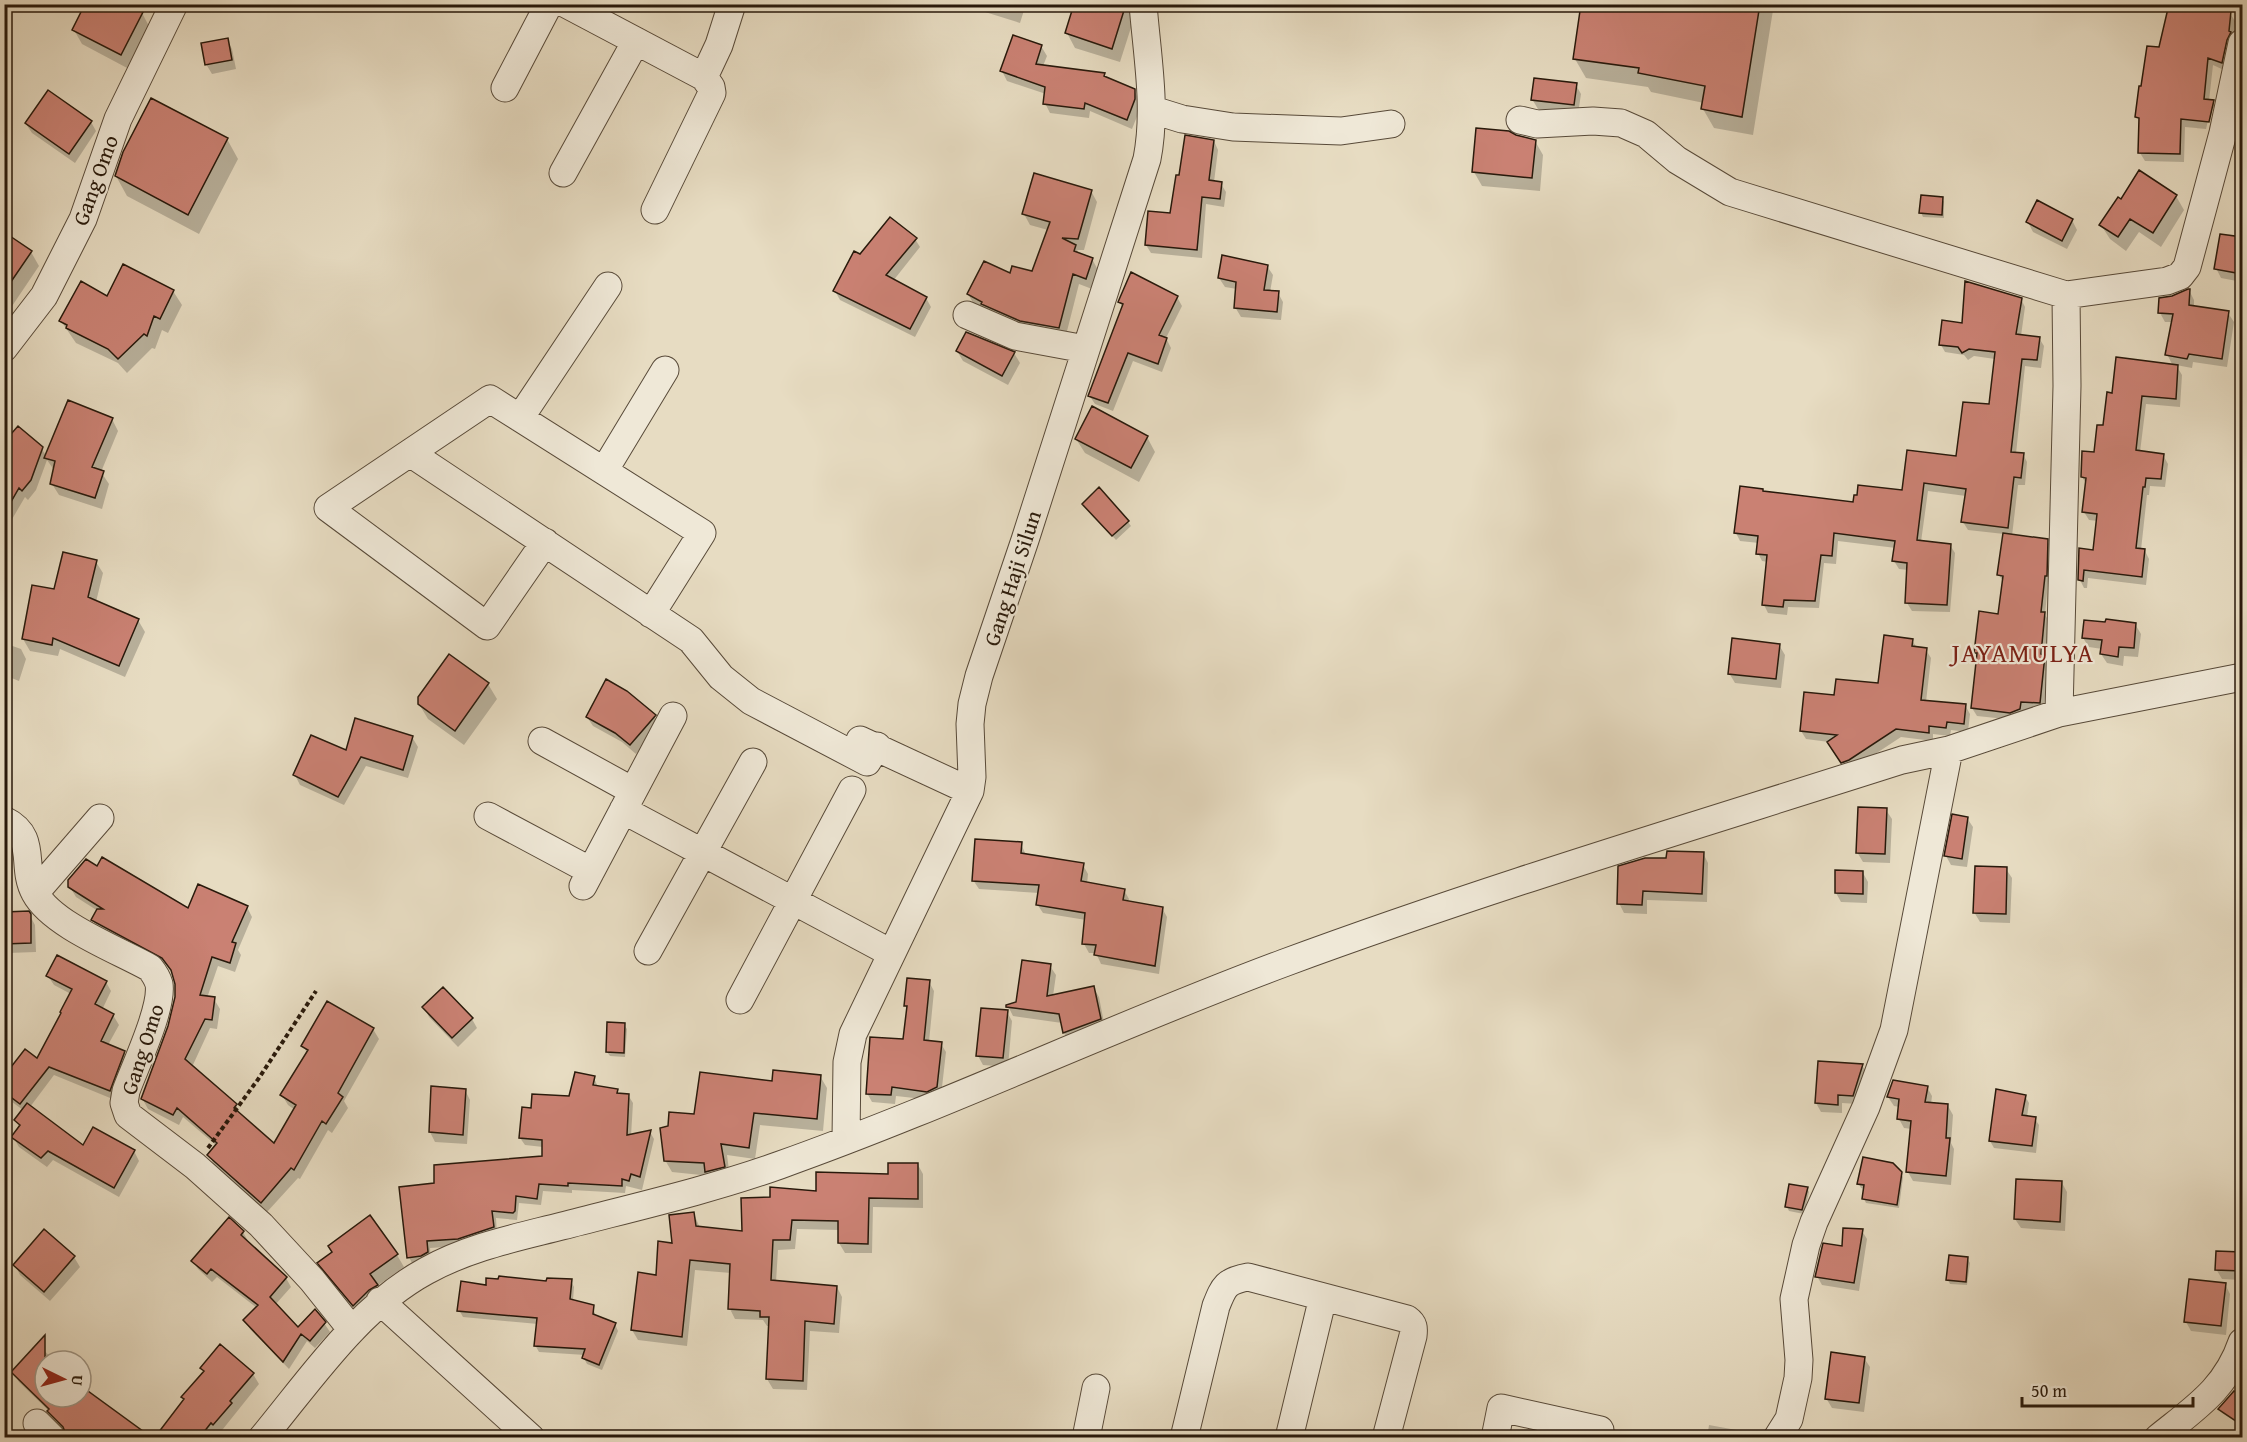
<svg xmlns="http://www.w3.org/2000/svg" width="2247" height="1442" font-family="'Gentium Book Plus',serif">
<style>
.shadow{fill:#0003}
.building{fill:#ca8173;stroke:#28190b;stroke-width:1.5}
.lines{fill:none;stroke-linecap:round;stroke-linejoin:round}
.minor-casing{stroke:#584a39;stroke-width:29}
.path{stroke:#28190b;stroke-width:4;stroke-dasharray:4.5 3;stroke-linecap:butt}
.minor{stroke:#efe8d7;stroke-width:27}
.labels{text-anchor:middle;stroke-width:4.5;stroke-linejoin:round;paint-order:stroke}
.street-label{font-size:22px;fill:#28190b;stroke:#efe8d7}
.quarter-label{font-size:26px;letter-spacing:1.5px;fill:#7a1f14;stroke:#efe8d7}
</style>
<rect width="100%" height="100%" fill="#e7dcc2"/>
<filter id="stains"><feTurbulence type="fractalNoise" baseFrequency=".00333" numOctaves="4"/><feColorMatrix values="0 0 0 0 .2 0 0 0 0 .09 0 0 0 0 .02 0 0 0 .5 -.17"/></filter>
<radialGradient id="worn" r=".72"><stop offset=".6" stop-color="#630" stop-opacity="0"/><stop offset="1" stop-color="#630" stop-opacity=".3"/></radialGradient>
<!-- shadow -->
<path class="shadow" d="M 968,4 L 1026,4 L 1020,23 L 969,7 Z
M 1076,4 L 1129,4 L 1135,15 L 1120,62 L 1075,48 L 1067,33 Z
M 1582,4 L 1774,4 L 1753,135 L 1714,128 L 1703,109 L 1704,103 L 1651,92 L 1648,87 L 1586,78 L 1575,59 Z
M 2199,4 L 2230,4 L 2229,12 L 2235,21 L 2233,39 L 2226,71 L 2213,65 L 2209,101 L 2213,102 L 2218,110 L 2214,130 L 2209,129 L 2214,108 L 2211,108 L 2206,129 L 2208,129 L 2185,127 L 2184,162 L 2145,161 L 2140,153 L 2141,123 L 2137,117 L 2142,87 L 2160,49 Z
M 142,13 L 150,28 L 129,69 L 82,44 L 74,30 Z
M 227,40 L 232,49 L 236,69 L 212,74 L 206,64 Z
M 1041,46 L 1047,56 L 1043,66 L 1104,75 L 1106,79 L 1134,90 L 1139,100 L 1140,109 L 1132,129 L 1090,111 L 1089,118 L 1050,113 L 1045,103 L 1046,94 L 1007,81 L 1002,71 Z
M 1576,85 L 1581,94 L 1578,114 L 1538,109 L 1532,99 Z
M 91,122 L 96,131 L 75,163 L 32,133 L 26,124 Z
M 1516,137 L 1535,141 L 1543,155 L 1540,191 L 1482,186 L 1474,172 Z
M 4,138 L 10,148 L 4,163 Z
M 227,139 L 238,159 L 199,234 L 127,196 L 116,176 Z
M 1214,141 L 1218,150 L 1214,182 L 1221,184 L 1226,192 L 1224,207 L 1206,204 L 1202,258 L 1151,253 L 1146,245 L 1172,215 L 1181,177 Z
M 1091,191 L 1097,202 L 1084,250 L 1077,250 L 1080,255 L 1092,259 L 1098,270 L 1092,289 L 1079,284 L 1065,339 L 1027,332 L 975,306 L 968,294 L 1011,275 L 1033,273 L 1048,230 L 1030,225 L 1024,214 Z
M 2176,196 L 2184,210 L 2161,247 L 2139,232 L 2126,251 L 2110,239 L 2101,225 L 2121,201 Z
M 1942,198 L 1944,202 L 1944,218 L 1923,217 L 1921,213 Z
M 2072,220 L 2077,230 L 2067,249 L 2033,232 L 2028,222 Z
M 4,234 L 31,252 L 39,266 L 4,318 Z
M 2221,235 L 2242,239 L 2242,282 L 2221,278 L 2216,268 Z
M 915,239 L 920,247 L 893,281 L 926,298 L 931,307 L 915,337 L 840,300 L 835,291 L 860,256 Z
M 1267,266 L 1273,275 L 1270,292 L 1278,293 L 1283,302 L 1281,320 L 1241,317 L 1235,307 L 1237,289 L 1225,287 L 1219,278 Z
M 2189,290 L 2194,300 L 2194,308 L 2228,313 L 2234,322 L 2227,367 L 2193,362 L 2192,368 L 2176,365 L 2182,375 L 2180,407 L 2146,404 L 2140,452 L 2163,455 L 2168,464 L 2165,487 L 2150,486 L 2149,495 L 2147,495 L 2141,550 L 2145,551 L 2149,559 L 2146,585 L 2088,578 L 2087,588 L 2084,588 L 2080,580 L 2080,550 L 2095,551 L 2098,521 L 2089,520 L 2084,512 L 2087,485 L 2082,477 L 2096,454 L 2114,394 L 2173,366 L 2167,354 L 2173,322 L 2165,322 L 2160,313 L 2173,297 Z
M 173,291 L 182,305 L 168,333 L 162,330 L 155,349 L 152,348 L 127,373 L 118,363 L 76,343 L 61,321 L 108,298 Z
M 1177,297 L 1182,306 L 1166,338 L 1171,348 L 1162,372 L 1133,361 L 1113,411 L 1095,404 L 1089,395 L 1123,308 L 1120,302 Z
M 2021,299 L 2025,307 L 2021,336 L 2039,338 L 2044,346 L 2041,368 L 2025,366 L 2016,454 L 2023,454 L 2027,462 L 2025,485 L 2018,485 L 2012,536 L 2047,540 L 2051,548 L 2045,615 L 2049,621 L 2045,658 L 2048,664 L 2044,710 L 2025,709 L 2024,717 L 2015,720 L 1977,716 L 1972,708 L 1978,657 L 1976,652 L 2000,615 L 2004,583 L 1999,575 L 2004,534 L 1968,530 L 1963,522 L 1966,496 L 1928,491 L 1921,542 L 1950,545 L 1955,553 L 1950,612 L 1912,611 L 1907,603 L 1908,570 L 1899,569 L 1894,561 L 1896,548 L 1838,541 L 1836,564 L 1824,563 L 1819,608 L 1788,607 L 1787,615 L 1768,613 L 1764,605 L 1768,562 L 1762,561 L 1758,553 L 1759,543 L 1740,541 L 1736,533 L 1764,493 L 1854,503 L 1904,492 L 1957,457 L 1990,406 L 1995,359 L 1974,356 L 1968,360 L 1964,355 L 1945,352 L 1941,345 L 1963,324 Z
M 957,351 L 1014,353 L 1020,363 L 1008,385 L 963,361 Z
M 112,419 L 118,431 L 101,472 L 109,484 L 102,509 L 59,495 L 52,484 L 54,470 L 47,460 L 36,490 L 28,500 L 25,497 L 4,533 L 4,444 L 41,448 L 47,457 Z
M 1147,437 L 1155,452 L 1139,482 L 1085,453 L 1076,439 Z
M 1083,504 L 1128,522 L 1131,526 L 1116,540 Z
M 4,547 L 12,558 L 4,581 Z
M 96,562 L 103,573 L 96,602 L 138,620 L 145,632 L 125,677 L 60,649 L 58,656 L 30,651 L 23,639 L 55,591 Z
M 2135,624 L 2141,634 L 2138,657 L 2124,656 L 2123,666 L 2107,663 L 2101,654 L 2102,649 L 2089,647 L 2083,638 Z
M 1912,640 L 1917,648 L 1926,650 L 1931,658 L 1926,702 L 1965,705 L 1970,714 L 1968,732 L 1951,730 L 1950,736 L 1933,734 L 1933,741 L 1901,737 L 1854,768 L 1847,770 L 1829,742 L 1806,739 L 1801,731 L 1835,697 L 1880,684 Z
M 4,643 L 21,649 L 26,659 L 19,681 L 4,675 Z
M 1779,645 L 1785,655 L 1781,688 L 1735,683 L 1729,673 Z
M 449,656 L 488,684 L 497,699 L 464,745 L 428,719 L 419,704 Z
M 654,716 L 660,726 L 636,754 L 622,742 L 593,726 L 587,717 Z
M 412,737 L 418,747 L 408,778 L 366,766 L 344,805 L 300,785 L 295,775 L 346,752 Z
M 1886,810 L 1892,819 L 1890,863 L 1863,862 L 1857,852 Z
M 1967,818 L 1973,827 L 1967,867 L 1951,865 L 1946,856 Z
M 1021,844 L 1026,855 L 1083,865 L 1088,874 L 1087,884 L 1124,890 L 1129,899 L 1128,902 L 1162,908 L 1167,917 L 1159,974 L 1101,964 L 1096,953 L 1089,953 L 1084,944 L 1086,920 L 1043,913 L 1037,904 L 1039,893 L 979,889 L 973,880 Z
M 1703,853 L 1708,863 L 1707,902 L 1647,900 L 1647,914 L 1624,913 L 1619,903 L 1668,860 Z
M 98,868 L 188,910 L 247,907 L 252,917 L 238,950 L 241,955 L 235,972 L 218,966 L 207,998 L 214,999 L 220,1009 L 217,1029 L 210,1028 L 192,1067 L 236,1105 L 241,1115 L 275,1145 L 295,1110 L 288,1105 L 282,1095 L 308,1054 L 303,1046 L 373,1029 L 379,1039 L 344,1101 L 348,1108 L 332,1133 L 328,1130 L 300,1179 L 298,1178 L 267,1212 L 214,1165 L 209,1155 L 217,1146 L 183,1117 L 179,1125 L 148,1109 L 142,1098 L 173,1012 L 176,994 L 174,975 L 165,964 L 98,930 L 93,920 L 98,911 L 76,897 L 70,887 Z
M 2006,869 L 2012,878 L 2010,923 L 1980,922 L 1974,912 Z
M 1863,873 L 1868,882 L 1867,903 L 1841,902 L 1836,893 Z
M 28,912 L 35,925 L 36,952 L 8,953 L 4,948 L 4,913 Z
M 1050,966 L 1056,975 L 1053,996 L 1093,987 L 1099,997 L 1105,1028 L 1070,1042 L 1064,1033 L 1062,1023 L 1013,1016 L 1008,1006 L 1018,1004 Z
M 48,976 L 106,982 L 111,991 L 102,1010 L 113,1015 L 119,1025 L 108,1045 L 124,1052 L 130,1061 L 115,1100 L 54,1075 L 30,1107 L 84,1148 L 134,1151 L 139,1161 L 119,1197 L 53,1160 L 47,1167 L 19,1147 L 13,1137 L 20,1128 L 15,1121 L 23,1110 L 4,1096 L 4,1078 L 37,1060 L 71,994 L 54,985 Z
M 929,982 L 934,991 L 929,1042 L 941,1044 L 946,1052 L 941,1096 L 932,1100 L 896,1096 L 895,1104 L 872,1102 L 867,1093 L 904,1041 L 908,1010 L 905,1005 Z
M 424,1007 L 472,1019 L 477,1028 L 458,1047 L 429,1017 Z
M 1007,1012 L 1012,1021 L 1008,1067 L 983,1065 L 978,1056 Z
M 624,1025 L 627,1029 L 625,1057 L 610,1056 L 607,1052 Z
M 1862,1065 L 1867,1074 L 1858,1104 L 1842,1103 L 1842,1113 L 1821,1112 L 1816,1103 Z
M 820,1076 L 827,1088 L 823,1131 L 760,1125 L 755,1159 L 727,1155 L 730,1178 L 672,1172 L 665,1160 L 696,1116 Z
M 594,1078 L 598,1087 L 617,1090 L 619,1095 L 628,1095 L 633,1103 L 631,1136 L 650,1132 L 654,1139 L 642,1190 L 626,1186 L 625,1193 L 572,1190 L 572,1193 L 543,1191 L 541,1205 L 519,1203 L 517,1220 L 496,1218 L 497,1235 L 463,1246 L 430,1248 L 431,1260 L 413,1265 L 409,1257 L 435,1185 L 543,1157 L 543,1147 L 525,1145 L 520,1138 L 533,1110 L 570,1098 Z
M 1927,1087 L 1932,1096 L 1931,1104 L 1948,1106 L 1953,1115 L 1951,1143 L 1954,1149 L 1951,1185 L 1913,1181 L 1908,1172 L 1912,1129 L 1904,1128 L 1899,1119 L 1900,1107 L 1894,1106 L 1888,1097 Z
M 433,1088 L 465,1090 L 470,1100 L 467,1144 L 435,1142 L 430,1132 Z
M 2025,1096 L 2029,1103 L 2027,1117 L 2035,1119 L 2039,1125 L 2036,1153 L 1994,1148 L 1990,1141 Z
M 918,1165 L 923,1174 L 923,1208 L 873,1207 L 872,1253 L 845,1253 L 839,1243 L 839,1230 L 797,1229 L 795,1249 L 778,1250 L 776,1282 L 837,1287 L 842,1297 L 839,1333 L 810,1331 L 807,1390 L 773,1389 L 767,1379 L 770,1326 L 767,1326 L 763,1320 L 735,1319 L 730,1309 L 731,1273 L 695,1270 L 687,1346 L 638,1340 L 632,1330 L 636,1284 L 639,1274 L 657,1277 L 694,1214 L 700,1228 L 743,1233 L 771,1199 L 817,1193 L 889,1176 Z
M 1900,1173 L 1903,1177 L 1899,1208 L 1866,1203 L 1864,1199 L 1865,1189 L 1861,1188 L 1859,1184 Z
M 2062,1183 L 2067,1192 L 2065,1231 L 2021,1228 L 2015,1219 Z
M 1807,1188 L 1809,1192 L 1804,1214 L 1789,1211 L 1787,1207 Z
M 45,1231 L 74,1257 L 80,1267 L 50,1301 L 20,1275 L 15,1265 Z
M 1862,1231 L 1867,1239 L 1859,1291 L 1822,1285 L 1817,1276 Z
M 243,1232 L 248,1241 L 247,1243 L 286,1278 L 291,1287 L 275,1305 L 298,1330 L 324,1323 L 330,1332 L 315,1348 L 307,1341 L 289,1369 L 250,1329 L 245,1320 L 257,1308 L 217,1277 L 212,1282 L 198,1269 L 193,1261 Z
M 2217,1253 L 2242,1254 L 2242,1280 L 2222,1279 L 2216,1269 Z
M 397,1255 L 404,1267 L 377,1286 L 384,1298 L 361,1318 L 326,1275 L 319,1263 Z
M 1967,1258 L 1970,1263 L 1967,1285 L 1950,1284 L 1948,1280 Z
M 571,1281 L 574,1287 L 573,1301 L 593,1307 L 596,1317 L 615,1324 L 618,1331 L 602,1370 L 587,1364 L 584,1358 L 585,1355 L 539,1352 L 535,1345 L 538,1324 L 463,1317 L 459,1310 L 487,1286 Z
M 2225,1284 L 2230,1294 L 2226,1335 L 2191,1331 L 2186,1322 Z
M 38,1345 L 55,1361 L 45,1361 L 45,1397 L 81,1397 L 81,1388 L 147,1438 L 69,1438 L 50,1412 L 19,1382 L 13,1372 Z
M 1864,1358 L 1870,1367 L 1864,1412 L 1832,1408 L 1826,1398 Z
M 202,1368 L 253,1374 L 259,1384 L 219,1434 L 217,1433 L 213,1438 L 157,1438 L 205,1373 Z
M 2240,1401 L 2242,1402 L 2242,1426 L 2222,1413 L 2220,1409 Z
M 1709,1425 L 1742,1431 L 1746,1438 L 1707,1438 Z"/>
<!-- building -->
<path class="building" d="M 85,4 L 128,4 L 143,12 L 121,55 L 72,30 Z
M 1074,4 L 1126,4 L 1112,49 L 1065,33 Z
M 1581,4 L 1760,4 L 1742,117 L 1701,109 L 1705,86 L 1638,73 L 1639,68 L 1573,59 Z
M 2169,4 L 2224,4 L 2223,10 L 2231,11 L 2229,31 L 2231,32 L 2227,40 L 2222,63 L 2208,58 L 2204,99 L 2214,100 L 2209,122 L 2181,119 L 2180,154 L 2138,153 L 2139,118 L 2135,117 L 2139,86 L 2141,86 L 2147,46 L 2159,47 Z
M 1013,35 L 1042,45 L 1036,64 L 1105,73 L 1104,76 L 1135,89 L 1135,99 L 1127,120 L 1085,103 L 1084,109 L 1043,104 L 1045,87 L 1000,71 Z
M 228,38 L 232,60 L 205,65 L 201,43 Z
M 1534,78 L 1577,83 L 1574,105 L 1531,100 Z
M 48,90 L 92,121 L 69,154 L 25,123 Z
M 151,98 L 228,138 L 188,215 L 115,176 L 123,152 Z
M 1476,128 L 1509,131 L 1516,135 L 1536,140 L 1532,178 L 1472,172 Z
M 1185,135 L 1214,140 L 1209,180 L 1222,182 L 1220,199 L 1202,197 L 1197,250 L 1145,245 L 1148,211 L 1170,213 L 1176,175 L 1179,175 Z
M 2139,170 L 2177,195 L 2153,233 L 2130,219 L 2118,237 L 2099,225 L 2118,197 L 2121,199 Z
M 1034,173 L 1092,190 L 1078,239 L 1062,238 L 1076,245 L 1074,251 L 1093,258 L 1086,279 L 1073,274 L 1059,328 L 1020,321 L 981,304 L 982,302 L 967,294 L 984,261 L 1010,273 L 1012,266 L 1032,271 L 1050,222 L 1022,214 Z
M 1921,195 L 1943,197 L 1942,215 L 1919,213 Z
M 2037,200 L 2073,219 L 2062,241 L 2026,222 Z
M 890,217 L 917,238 L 886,275 L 927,297 L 910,329 L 833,291 L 854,251 L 860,254 Z
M 4,232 L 32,251 L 4,292 Z
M 2220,234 L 2242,237 L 2242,274 L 2214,269 Z
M 1222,255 L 1268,265 L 1264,290 L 1279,291 L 1277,312 L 1234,308 L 1236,282 L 1218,278 Z
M 123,264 L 174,290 L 160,319 L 154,316 L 147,336 L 144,334 L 118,359 L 108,349 L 66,328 L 67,325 L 59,321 L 81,281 L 107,296 Z
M 1131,272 L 1178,296 L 1159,335 L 1167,338 L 1158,364 L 1128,353 L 1108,403 L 1088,396 L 1123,304 L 1118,302 Z
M 1965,281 L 2022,298 L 2016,334 L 2040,337 L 2037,360 L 2022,359 L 2011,452 L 2024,453 L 2021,478 L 2014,477 L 2008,528 L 1961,522 L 1966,489 L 1924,483 L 1917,540 L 1951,544 L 1947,605 L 1905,603 L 1907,563 L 1892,561 L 1895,541 L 1834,533 L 1832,556 L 1821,555 L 1815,601 L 1784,600 L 1783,607 L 1762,605 L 1767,555 L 1756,554 L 1758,536 L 1734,533 L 1740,486 L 1763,489 L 1763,491 L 1853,502 L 1854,495 L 1857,495 L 1858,485 L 1902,490 L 1907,450 L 1956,456 L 1963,402 L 1989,404 L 1995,352 L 1969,349 L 1962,353 L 1958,347 L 1939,345 L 1942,320 L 1962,323 Z
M 2188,289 L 2190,289 L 2189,305 L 2229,311 L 2222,359 L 2189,354 L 2187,359 L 2165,355 L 2173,314 L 2158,313 L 2159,298 L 2172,296 Z
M 966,332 L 1015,352 L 1002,376 L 956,351 Z
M 2116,357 L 2178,365 L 2176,399 L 2142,396 L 2136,450 L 2164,454 L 2161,479 L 2146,478 L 2145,487 L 2143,487 L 2136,548 L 2145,549 L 2142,577 L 2084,570 L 2083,581 L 2078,580 L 2079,548 L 2093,550 L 2097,514 L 2082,512 L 2086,478 L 2081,477 L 2082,451 L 2094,452 L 2097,425 L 2103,425 L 2107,392 L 2112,393 Z
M 68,400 L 113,418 L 92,467 L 104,471 L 95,498 L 50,484 L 55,461 L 44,458 Z
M 1092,406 L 1148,436 L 1131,468 L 1075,439 Z
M 18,426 L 43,447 L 31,480 L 22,491 L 19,488 L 4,514 L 4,442 Z
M 1099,487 L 1129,521 L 1112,536 L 1082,504 Z
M 2003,533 L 2048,539 L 2047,576 L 2045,576 L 2041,612 L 2045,612 L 2041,654 L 2045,655 L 2040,703 L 2021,702 L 2020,709 L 2010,713 L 1971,708 L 1977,653 L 1974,653 L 1979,611 L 1998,614 L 2003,576 L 1997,575 Z
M 63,552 L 97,560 L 88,597 L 139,619 L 119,666 L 53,638 L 52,645 L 22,639 L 32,585 L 54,589 Z
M 2106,619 L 2136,623 L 2134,648 L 2119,647 L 2118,657 L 2100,654 L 2102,640 L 2082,638 L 2084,620 L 2105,622 Z
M 1884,635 L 1913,639 L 1912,646 L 1927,648 L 1921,700 L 1966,704 L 1964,724 L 1947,722 L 1946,728 L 1929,726 L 1929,733 L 1896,729 L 1849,760 L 1841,763 L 1827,742 L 1837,735 L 1800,731 L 1804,692 L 1834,695 L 1836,679 L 1878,683 Z
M 1732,638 L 1780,644 L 1776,679 L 1728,674 Z
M 449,654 L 489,683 L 455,731 L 418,704 L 418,697 Z
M 606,679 L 627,691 L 656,715 L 630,745 L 615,733 L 586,717 Z
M 355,718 L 413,736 L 403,770 L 361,757 L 338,797 L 293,775 L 311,735 L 346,750 Z
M 1858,807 L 1887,808 L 1885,854 L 1856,853 Z
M 1952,814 L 1968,817 L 1962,859 L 1944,856 Z
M 975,839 L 1022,842 L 1021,853 L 1084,863 L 1081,881 L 1125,889 L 1123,900 L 1163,907 L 1155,966 L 1094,955 L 1096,945 L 1082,944 L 1085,913 L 1036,905 L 1039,885 L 972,881 Z
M 1667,851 L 1704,852 L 1702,894 L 1643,891 L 1642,905 L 1617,904 L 1618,866 L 1645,858 L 1666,858 Z
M 102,857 L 188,908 L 198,884 L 248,906 L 232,942 L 236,943 L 230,963 L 212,957 L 200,995 L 215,997 L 212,1020 L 205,1019 L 185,1059 L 237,1104 L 234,1108 L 274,1143 L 296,1105 L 280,1095 L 308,1050 L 301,1046 L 327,1001 L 374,1028 L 338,1093 L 343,1097 L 326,1124 L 322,1121 L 294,1170 L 291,1168 L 261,1203 L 207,1155 L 217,1143 L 177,1108 L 173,1115 L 141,1099 L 168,1026 L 175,997 L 175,984 L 171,970 L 162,958 L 91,920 L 97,909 L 103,909 L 68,887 L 68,880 L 86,859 L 97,866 Z
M 1975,866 L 2007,867 L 2006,914 L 1973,913 Z
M 1835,870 L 1863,871 L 1863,894 L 1835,893 Z
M 29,911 L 31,914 L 31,943 L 4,944 L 4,912 Z
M 57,955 L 107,981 L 95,1004 L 114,1014 L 101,1041 L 125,1051 L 110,1091 L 49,1067 L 20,1104 L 4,1092 L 4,1076 L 25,1049 L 37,1058 L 61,1013 L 60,1012 L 72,989 L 46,976 Z
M 1022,960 L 1051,964 L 1047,996 L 1094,986 L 1101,1019 L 1063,1033 L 1059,1014 L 1006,1007 L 1006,1005 L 1016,1002 Z
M 907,978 L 930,980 L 924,1040 L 942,1042 L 937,1087 L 927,1092 L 892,1087 L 891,1095 L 866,1094 L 870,1037 L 903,1039 L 907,1006 L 904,1006 Z
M 443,987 L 473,1018 L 452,1038 L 422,1007 Z
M 981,1008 L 1008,1010 L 1003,1058 L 976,1056 Z
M 607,1022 L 625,1023 L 624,1053 L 606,1052 Z
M 1818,1061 L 1863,1064 L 1853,1096 L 1838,1095 L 1838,1105 L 1815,1103 Z
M 773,1070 L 821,1075 L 817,1119 L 754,1113 L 749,1148 L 721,1144 L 725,1167 L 705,1172 L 704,1163 L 664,1161 L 660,1128 L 668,1126 L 669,1112 L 694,1114 L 700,1072 L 772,1081 Z
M 575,1072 L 595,1076 L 593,1085 L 618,1089 L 617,1093 L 629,1094 L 627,1135 L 651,1130 L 640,1177 L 631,1174 L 629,1181 L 622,1179 L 622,1186 L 568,1183 L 568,1186 L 539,1184 L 537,1199 L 516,1196 L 515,1211 L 513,1213 L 492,1211 L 494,1227 L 458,1239 L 427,1241 L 428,1252 L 421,1256 L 407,1258 L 399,1187 L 434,1183 L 434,1165 L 542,1156 L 542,1140 L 519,1138 L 522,1107 L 531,1108 L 532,1094 L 569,1096 Z
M 1893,1080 L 1928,1086 L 1925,1102 L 1948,1104 L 1946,1138 L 1950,1138 L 1946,1176 L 1906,1172 L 1911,1121 L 1897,1119 L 1899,1099 L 1887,1097 Z
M 431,1086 L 466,1089 L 463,1135 L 429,1132 Z
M 1996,1089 L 2026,1095 L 2022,1115 L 2036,1117 L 2032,1146 L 1989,1141 Z
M 27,1103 L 83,1145 L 93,1127 L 135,1150 L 114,1188 L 48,1151 L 41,1158 L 11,1137 L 20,1125 L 14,1120 Z
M 1863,1157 L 1893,1163 L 1902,1172 L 1897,1205 L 1862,1199 L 1864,1185 L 1857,1184 Z
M 888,1163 L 918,1163 L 918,1199 L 869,1198 L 868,1244 L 838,1243 L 838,1221 L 792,1220 L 790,1240 L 773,1240 L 771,1280 L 837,1286 L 834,1324 L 805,1321 L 803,1381 L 766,1379 L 769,1317 L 760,1317 L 760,1311 L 728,1309 L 730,1264 L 690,1260 L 682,1337 L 631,1330 L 638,1272 L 656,1275 L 658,1241 L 672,1243 L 669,1215 L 694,1212 L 696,1226 L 742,1231 L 741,1198 L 770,1197 L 770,1187 L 816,1191 L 816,1172 L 888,1174 Z
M 2016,1179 L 2062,1181 L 2060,1222 L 2014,1219 Z
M 1789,1184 L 1808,1187 L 1802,1210 L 1785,1207 Z
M 370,1215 L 398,1254 L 370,1274 L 378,1285 L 369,1290 L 353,1306 L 317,1263 L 332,1252 L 328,1246 Z
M 229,1217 L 244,1231 L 241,1235 L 287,1277 L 270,1297 L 298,1327 L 315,1309 L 326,1322 L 310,1341 L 301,1334 L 283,1362 L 243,1320 L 258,1305 L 211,1269 L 207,1274 L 191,1261 Z
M 1843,1228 L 1863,1229 L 1854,1283 L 1815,1277 L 1823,1243 L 1842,1246 Z
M 44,1229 L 75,1256 L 44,1292 L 13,1265 Z
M 2216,1251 L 2242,1252 L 2242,1271 L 2215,1270 Z
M 1949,1255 L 1968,1257 L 1966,1282 L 1946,1280 Z
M 499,1276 L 546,1281 L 547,1278 L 572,1279 L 570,1299 L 594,1305 L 593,1314 L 616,1323 L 599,1365 L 582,1358 L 585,1349 L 534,1346 L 537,1318 L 457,1311 L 461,1281 L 486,1285 L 486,1278 L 498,1279 Z
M 2189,1279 L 2226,1283 L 2221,1326 L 2184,1322 Z
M 45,1335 L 45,1397 L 81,1397 L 81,1386 L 151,1437 L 67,1437 L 63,1427 L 47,1411 L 49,1409 L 11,1372 Z
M 220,1344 L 254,1373 L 230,1401 L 232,1403 L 213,1425 L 211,1423 L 200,1437 L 155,1437 L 184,1399 L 181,1397 L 204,1371 L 200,1368 Z
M 1831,1352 L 1865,1357 L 1859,1403 L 1825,1399 Z
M 2234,1391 L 2242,1395 L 2242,1425 L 2218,1409 Z"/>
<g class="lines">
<defs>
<path id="minor" d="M 566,4 L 704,77
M 505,88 L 549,4
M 1153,110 L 1182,119 L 1233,127 L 1341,131 L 1391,124
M 1520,120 L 1537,124 L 1593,121 L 1621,123 L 1646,134 L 1677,160 L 1730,192 L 2066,295 L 2167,281 L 2180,276 L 2187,267 L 2223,133 L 2242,43
M 563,173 L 636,41
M 655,210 L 712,93 L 711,87 L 704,77 L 719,45 L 732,4
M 967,315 L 1015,336 L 1085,349
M 4,348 L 44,296 L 83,219 L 118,119 L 174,4
M 520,418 L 608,286
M 410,453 L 691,640 L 721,677 L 751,701 L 867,762 L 877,746
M 604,471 L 665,370
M 545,542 L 487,626 L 328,508 L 490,399 L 702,533 L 651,614
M 2059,713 L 2067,386 L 2066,295
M 860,740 L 970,791
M 542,741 L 633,791
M 623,810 L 891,953
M 488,816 L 591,871
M 4,820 C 39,837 20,866 35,893 C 52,925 118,950 150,968 C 154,973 157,977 159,984 C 163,1008 135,1066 126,1091 L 124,1103 L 128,1115 L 195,1166 L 261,1225 L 312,1280 L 352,1330
M 583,886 L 673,716
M 35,893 L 100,818
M 648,951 L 753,762
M 740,1000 L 852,790
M 846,1139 L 847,1062 L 853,1034 L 970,791 L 972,777 L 970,724 L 972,704 L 979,676 L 1025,540 L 1147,159 C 1157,108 1147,56 1143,4
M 380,1301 L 531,1438
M 37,1423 L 52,1438
M 262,1438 C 311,1379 358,1308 426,1271 C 469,1247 515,1238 562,1226 C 635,1207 710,1190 780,1165 C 951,1104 1114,1026 1284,963 C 1487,888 1695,826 1902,760 L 1949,750 L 2059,713 L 2242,677
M 1086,1438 L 1096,1388
M 1184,1438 L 1216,1306 C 1224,1286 1226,1281 1248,1277 L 1407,1319 C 1414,1324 1414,1328 1413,1336 L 1386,1438
M 1289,1438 L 1323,1297
M 1495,1438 L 1501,1408 L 1600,1430 L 1599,1438
M 1777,1438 L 1789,1419 L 1798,1378 L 1799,1360 L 1794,1299 L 1806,1245 L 1814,1222 L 1866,1107 L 1894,1030 L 1949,750
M 2158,1438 C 2195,1408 2226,1389 2242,1342"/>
</defs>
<!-- minor casing -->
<use href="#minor" class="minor-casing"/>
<!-- path -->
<path class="path" d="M 208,1148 L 259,1078 L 316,991"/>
<!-- minor -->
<use href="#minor" class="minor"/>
</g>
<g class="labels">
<!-- street labels -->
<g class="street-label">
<text transform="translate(95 180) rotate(-70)" y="8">Gang Omo</text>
<text transform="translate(1012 578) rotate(-72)" y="8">Gang Haji Silun</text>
<text transform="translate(142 1049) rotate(-72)" y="8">Gang Omo</text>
</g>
<!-- quarter labels -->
<g class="quarter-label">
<text x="2023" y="662">JAYAMULYA</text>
</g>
</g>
<!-- margin -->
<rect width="2247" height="1442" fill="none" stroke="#e7dcc2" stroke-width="24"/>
<rect x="6" y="6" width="2235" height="1430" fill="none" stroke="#28190b" stroke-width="3"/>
<rect x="12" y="12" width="2223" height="1418" fill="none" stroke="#28190b" stroke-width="1.5"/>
<!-- north arrow -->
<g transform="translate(63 1379) rotate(95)"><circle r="28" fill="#efe8d7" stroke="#9f9585" stroke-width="1.5"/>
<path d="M0-4.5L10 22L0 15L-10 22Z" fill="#8f2418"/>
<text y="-9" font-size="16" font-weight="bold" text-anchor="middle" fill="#28190b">U</text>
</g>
<!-- scale -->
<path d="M2022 1397v9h171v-9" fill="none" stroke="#28190b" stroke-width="3"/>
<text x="2031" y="1397" font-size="18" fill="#28190b" stroke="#efe8d7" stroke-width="4.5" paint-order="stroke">50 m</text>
<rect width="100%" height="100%" filter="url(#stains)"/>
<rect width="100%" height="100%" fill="url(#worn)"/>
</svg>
